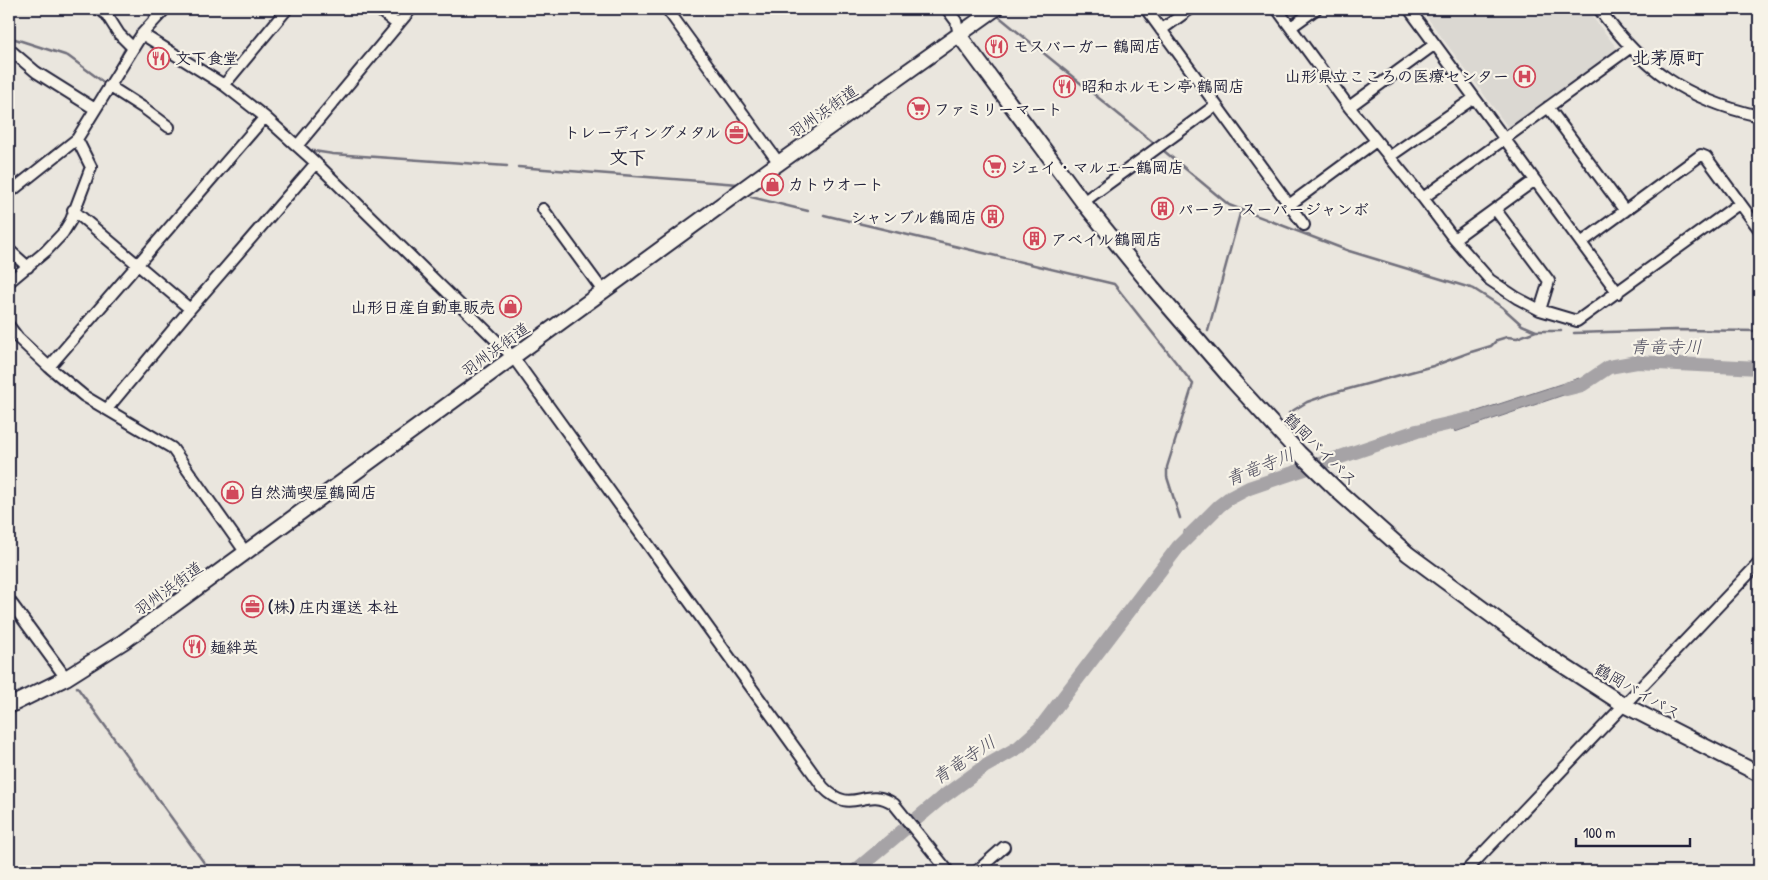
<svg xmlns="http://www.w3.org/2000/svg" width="1768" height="880" font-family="'Patrick Hand','Klee One',sans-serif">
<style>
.built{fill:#dbd8d2}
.water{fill:#a6a3a6;stroke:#716f7b}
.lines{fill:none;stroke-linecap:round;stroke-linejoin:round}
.stream{stroke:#716f7b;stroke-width:2.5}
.river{stroke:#a6a3a6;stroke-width:14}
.minor-casing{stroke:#22223b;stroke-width:14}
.major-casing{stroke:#22223b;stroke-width:18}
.minor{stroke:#f7f3e8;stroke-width:10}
.major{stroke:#f7f3e8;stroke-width:14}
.labels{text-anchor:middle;stroke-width:4.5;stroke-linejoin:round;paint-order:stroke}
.poi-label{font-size:16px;font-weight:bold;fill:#22223b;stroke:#f7f3e8;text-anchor:start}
.street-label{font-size:16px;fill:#22223b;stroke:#f7f3e8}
.neighbourhood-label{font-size:18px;font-weight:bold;fill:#22223b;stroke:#f7f3e8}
.water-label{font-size:18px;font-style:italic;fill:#504f60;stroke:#f7f3e8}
.quarter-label{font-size:19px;font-weight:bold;fill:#22223b;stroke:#f7f3e8}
</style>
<rect width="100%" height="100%" fill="#eae6de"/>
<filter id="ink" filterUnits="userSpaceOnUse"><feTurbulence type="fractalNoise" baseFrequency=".02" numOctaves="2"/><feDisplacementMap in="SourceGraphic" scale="10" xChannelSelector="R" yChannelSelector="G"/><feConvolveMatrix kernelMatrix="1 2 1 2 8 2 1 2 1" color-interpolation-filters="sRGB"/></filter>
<g filter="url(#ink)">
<!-- built -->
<path class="built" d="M 1421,9 L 1586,9 L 1616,47 L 1615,51 L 1511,126 L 1507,126 Z"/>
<!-- water -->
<path class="water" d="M 1579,378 L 1584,388 C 1541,403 1498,417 1455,432 L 1450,420 Z"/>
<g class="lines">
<!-- stream -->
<path class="stream" d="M 997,15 L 1155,144
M 148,31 L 183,53
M 9,37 L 68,56 L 106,84 L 107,82
M 130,40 L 138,32
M 111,75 L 127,45
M 307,150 L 333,154 L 507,166
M 1164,151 L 1229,205 L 1349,251 L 1474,289 L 1502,307 L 1522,325 L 1536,331
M 518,167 L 738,184
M 751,197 L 808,211
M 824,215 L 1114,284 L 1193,384 L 1167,467 L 1167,477 L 1180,518
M 1208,331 L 1241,210
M 1574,333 L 1675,330 L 1759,331
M 1289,413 L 1307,402 L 1330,394 L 1433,366 L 1471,352 L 1491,346 L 1497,340 L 1507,337 L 1517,338 L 1536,331 L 1561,331
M 1185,531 L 1186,538
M 77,687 L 210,871"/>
<!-- river -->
<path class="river" d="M 1566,389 L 1582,385 L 1609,367 L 1637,362 L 1759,368
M 855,871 L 940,799 L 984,767 L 1019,747 L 1040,728 L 1178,547 L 1219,506 L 1228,499 L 1249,488 L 1417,431 L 1469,419"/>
<defs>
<path id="minor" d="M 99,9 L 107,15 L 119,34 L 133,48
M 378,9 L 398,25
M 667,9 L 779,163
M 947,9 L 956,21 L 959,35
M 1146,9 L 1304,225
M 1277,9 L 1349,107 L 1423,198 L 1454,239 L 1490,280 L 1517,298 L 1540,310 L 1577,321 L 1740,203
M 1409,9 L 1618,293
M 1599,9 C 1644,70 1685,99 1759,116
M 1291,27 L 1316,9
M 1161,30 L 1190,9
M 142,34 L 224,85 L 265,117 L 316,163 L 513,357 L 823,787 C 853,818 864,784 894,804 L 948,871
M 9,49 L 36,72 L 95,109
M 224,85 L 287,9
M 109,86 L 145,109 L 169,127
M 1349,107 L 1435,44
M 1548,107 L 1625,211
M 297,146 L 411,9
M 1389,157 L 1474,98
M 9,193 L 77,139 L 142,34 L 165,9
M 1423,198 L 1631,47
M 1083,202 L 1216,105
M 1289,205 L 1376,141
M 543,209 L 603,291
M 1495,209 L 1549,281 L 1540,310
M 73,210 L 190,309
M 1454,239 L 1535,180
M 1581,243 L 1701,155 L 1706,157 L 1759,229
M 9,250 L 28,267
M 9,282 L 46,251 L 63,233 L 71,220 L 91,167 L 77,139
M 9,326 L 18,338 L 49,367 L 84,396 L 172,448 L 246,553
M 49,367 L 265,117
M 107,409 L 190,309 L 316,163
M 9,600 L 66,678
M 977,871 L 1004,847
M 1466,871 L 1759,563"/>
<path id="major" d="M 959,35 L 1083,202 L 1152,287 L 1234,382 L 1299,453 L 1340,493 L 1408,554 L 1533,646 L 1624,705 L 1759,774
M 9,706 L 66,678 L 123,642 L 769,170 L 995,9"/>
</defs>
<!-- minor casing -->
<use href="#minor" class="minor-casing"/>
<!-- major casing -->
<use href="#major" class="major-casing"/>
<!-- minor -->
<use href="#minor" class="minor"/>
<!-- major -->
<use href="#major" class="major"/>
</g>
</g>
<!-- icons -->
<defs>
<symbol id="restaurant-ring" viewBox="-11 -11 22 22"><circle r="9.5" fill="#f7f3e8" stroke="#d1495b" stroke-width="1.5"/><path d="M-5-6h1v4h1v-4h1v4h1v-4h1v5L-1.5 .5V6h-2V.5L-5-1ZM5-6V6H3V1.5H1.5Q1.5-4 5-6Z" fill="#d1495b"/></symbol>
<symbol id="hospital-ring" viewBox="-11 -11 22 22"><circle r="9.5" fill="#f7f3e8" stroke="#d1495b" stroke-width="1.5"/><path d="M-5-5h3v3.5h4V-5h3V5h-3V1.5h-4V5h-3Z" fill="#d1495b"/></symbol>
<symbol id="supermarket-ring" viewBox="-11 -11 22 22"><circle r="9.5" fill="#f7f3e8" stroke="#d1495b" stroke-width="1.5"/><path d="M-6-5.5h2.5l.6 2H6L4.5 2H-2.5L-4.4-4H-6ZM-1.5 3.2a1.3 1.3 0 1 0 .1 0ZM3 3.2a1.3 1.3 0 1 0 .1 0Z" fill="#d1495b"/></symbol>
<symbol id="office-ring" viewBox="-11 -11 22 22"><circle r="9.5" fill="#f7f3e8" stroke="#d1495b" stroke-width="1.5"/><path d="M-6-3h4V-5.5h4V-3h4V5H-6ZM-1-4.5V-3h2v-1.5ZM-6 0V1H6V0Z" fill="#d1495b"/></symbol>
<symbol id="shop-ring" viewBox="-11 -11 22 22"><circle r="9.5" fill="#f7f3e8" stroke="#d1495b" stroke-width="1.5"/><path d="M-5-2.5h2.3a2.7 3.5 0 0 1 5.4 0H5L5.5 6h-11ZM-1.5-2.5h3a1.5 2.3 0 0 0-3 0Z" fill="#d1495b"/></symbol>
<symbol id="building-ring" viewBox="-11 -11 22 22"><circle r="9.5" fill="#f7f3e8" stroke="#d1495b" stroke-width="1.5"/><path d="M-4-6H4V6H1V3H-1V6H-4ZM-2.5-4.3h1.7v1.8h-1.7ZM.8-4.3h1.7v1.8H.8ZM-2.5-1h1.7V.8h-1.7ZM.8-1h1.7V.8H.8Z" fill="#d1495b"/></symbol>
</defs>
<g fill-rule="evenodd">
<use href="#restaurant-ring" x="984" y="34" width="25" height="25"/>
<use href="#restaurant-ring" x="146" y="46" width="25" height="25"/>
<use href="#hospital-ring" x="1512" y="64" width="25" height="25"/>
<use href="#restaurant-ring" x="1052" y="74" width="25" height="25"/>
<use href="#supermarket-ring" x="906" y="96" width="25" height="25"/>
<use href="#office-ring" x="724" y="120" width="25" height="25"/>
<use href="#supermarket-ring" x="982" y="154" width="25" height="25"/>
<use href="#shop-ring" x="760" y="172" width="25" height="25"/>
<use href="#building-ring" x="1150" y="196" width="25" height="25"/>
<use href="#building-ring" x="980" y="204" width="25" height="25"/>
<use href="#building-ring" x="1022" y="226" width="25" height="25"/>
<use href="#shop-ring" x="498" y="294" width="25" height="25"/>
<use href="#shop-ring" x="220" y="480" width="25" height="25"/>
<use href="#office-ring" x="240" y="594" width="25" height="25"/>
<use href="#restaurant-ring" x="182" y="634" width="25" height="25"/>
</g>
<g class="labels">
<!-- poi labels -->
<g class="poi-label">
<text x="1013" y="52">モスバーガー 鶴岡店</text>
<text x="175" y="64">文下食堂</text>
<text x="1509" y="82" text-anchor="end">山形県立こころの医療センター</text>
<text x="1081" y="92">昭和ホルモン亭 鶴岡店</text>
<text x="934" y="115">ファミリーマート</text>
<text x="721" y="138" text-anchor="end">トレーディングメタル</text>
<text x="1010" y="173">ジェイ・マルエー鶴岡店</text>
<text x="788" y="190">カトウオート</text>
<text x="1178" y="215">パーラースーパージャンボ</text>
<text x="977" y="223" text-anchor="end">シャンブル鶴岡店</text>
<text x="1051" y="245">アベイル鶴岡店</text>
<text x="495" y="313" text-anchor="end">山形日産自動車販売</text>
<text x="249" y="498">自然満喫屋鶴岡店</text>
<text x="268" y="613">(株) 庄内運送 本社</text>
<text x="210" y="653">麺絆英</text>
</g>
<!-- street labels -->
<g class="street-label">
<text transform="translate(823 111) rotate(-35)" y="6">羽州浜街道</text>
<text transform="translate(495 349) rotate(-36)" y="6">羽州浜街道</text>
<text transform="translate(1321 449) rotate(45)" y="6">鶴岡バイパス</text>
<text transform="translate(168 588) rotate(-36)" y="6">羽州浜街道</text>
<text transform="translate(1638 691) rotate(30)" y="6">鶴岡バイパス</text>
</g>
<!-- neighbourhood labels -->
<g class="neighbourhood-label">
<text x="1668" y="64">北茅原町</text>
</g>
<!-- water labels -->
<g class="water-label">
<text x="1666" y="353">青竜寺川</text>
<text transform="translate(1260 467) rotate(-22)" y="6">青竜寺川</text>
<text transform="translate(964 760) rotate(-34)" y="6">青竜寺川</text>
</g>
<!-- quarter labels -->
<g class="quarter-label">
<text x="628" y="164">文下</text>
</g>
</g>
<!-- margin -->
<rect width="1768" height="880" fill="none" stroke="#f7f3e8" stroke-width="30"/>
<rect x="15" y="15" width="1738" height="850" fill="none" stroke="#22223b" stroke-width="2" filter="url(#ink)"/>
<!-- scale -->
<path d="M1576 838v8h114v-8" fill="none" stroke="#22223b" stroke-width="2.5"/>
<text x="1583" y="838" font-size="15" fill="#22223b" stroke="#f7f3e8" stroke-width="4" paint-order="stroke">100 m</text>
</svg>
